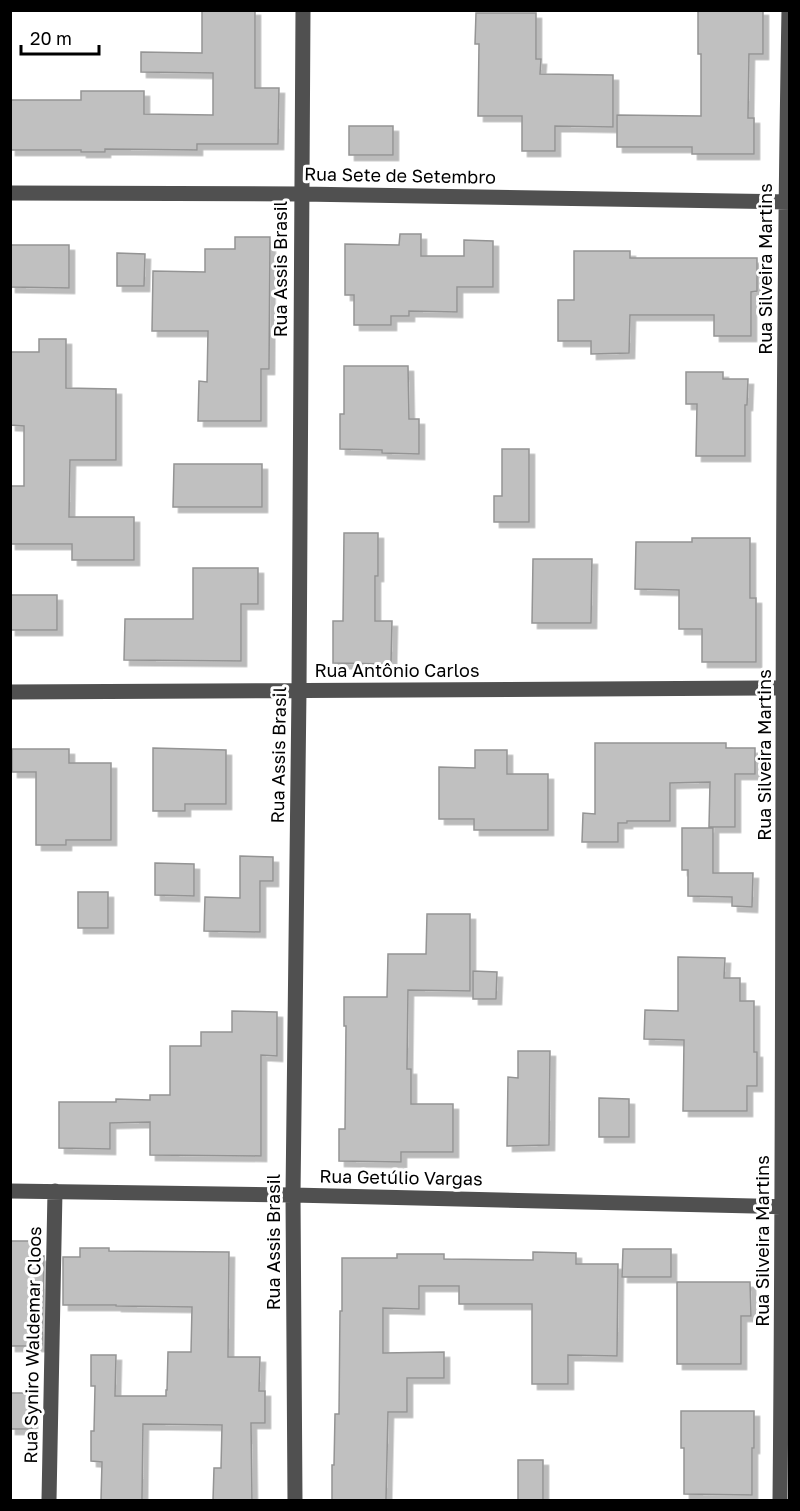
<svg xmlns="http://www.w3.org/2000/svg" width="800" height="1511" font-family="'Golos Text',sans-serif">
<style>
.building{fill:#c0c0c0;stroke:#949494;stroke-width:1.5;filter:url(#shadow)}
.lines{fill:none;stroke-linecap:round;stroke-linejoin:round}
.minor{stroke:#505050;stroke-width:15}
.labels{text-anchor:middle;stroke-width:6;stroke-linejoin:round;paint-order:stroke}
.street-label{font-size:18px;fill:#000;stroke:#fff}
</style>
<defs>
<filter id="shadow"><feDropShadow dx="5.5" dy="5.5" stdDeviation="0" flood-color="#0004"/></filter>
</defs>
<rect width="100%" height="100%" fill="#fff"/>
<!-- building -->
<path class="building" d="M 202,10 L 255,10 L 255,88 L 279,88 L 278,144 L 197,144 L 197,150 L 105,149 L 105,152 L 81,152 L 81,150 L 10,150 L 10,100 L 81,100 L 81,91 L 144,91 L 144,114 L 213,115 L 213,73 L 141,72 L 141,52 L 202,53 Z
M 698,10 L 763,10 L 763,54 L 749,54 L 748,118 L 754,118 L 754,154 L 692,154 L 692,147 L 617,147 L 617,115 L 701,116 L 701,54 L 698,54 Z
M 476,13 L 536,13 L 536,59 L 541,59 L 540,74 L 613,75 L 613,127 L 555,126 L 555,151 L 522,151 L 522,116 L 478,116 L 479,44 L 475,44 Z
M 349,126 L 393,126 L 393,155 L 349,155 Z
M 400,234 L 421,234 L 421,256 L 464,256 L 464,240 L 493,241 L 493,287 L 457,287 L 457,312 L 409,311 L 409,316 L 391,316 L 391,325 L 354,325 L 354,295 L 345,295 L 345,244 L 399,245 Z
M 235,237 L 270,237 L 269,369 L 261,369 L 261,421 L 198,421 L 199,381 L 207,382 L 208,331 L 152,331 L 153,271 L 205,272 L 205,249 L 235,249 Z
M 10,245 L 69,245 L 69,288 L 10,287 Z
M 574,251 L 630,251 L 630,258 L 757,258 L 757,291 L 751,292 L 751,336 L 714,336 L 714,315 L 630,315 L 629,353 L 591,354 L 591,341 L 558,341 L 558,300 L 574,300 Z
M 117,253 L 145,254 L 144,286 L 117,286 Z
M 39,339 L 66,339 L 66,388 L 116,389 L 116,460 L 70,460 L 69,517 L 134,517 L 134,560 L 72,560 L 72,544 L 10,544 L 10,486 L 24,486 L 24,426 L 10,425 L 10,352 L 39,352 Z
M 344,366 L 408,366 L 409,419 L 419,419 L 419,454 L 382,453 L 382,450 L 340,449 L 340,414 L 344,414 Z
M 686,372 L 723,372 L 723,379 L 748,379 L 747,405 L 745,405 L 745,456 L 696,456 L 697,404 L 686,404 Z
M 502,449 L 529,449 L 529,522 L 494,522 L 494,496 L 502,496 Z
M 174,464 L 262,464 L 262,507 L 173,507 Z
M 344,533 L 378,533 L 378,576 L 375,576 L 375,621 L 392,621 L 391,664 L 333,663 L 333,621 L 343,621 Z
M 692,538 L 750,538 L 750,598 L 756,598 L 756,662 L 702,662 L 702,629 L 679,629 L 679,590 L 635,589 L 636,542 L 692,542 Z
M 533,559 L 592,559 L 591,623 L 532,623 Z
M 193,568 L 258,568 L 258,604 L 241,604 L 241,661 L 124,660 L 125,619 L 193,619 Z
M 10,595 L 57,595 L 57,630 L 10,630 Z
M 595,743 L 726,743 L 726,748 L 755,748 L 755,774 L 735,774 L 735,827 L 709,827 L 710,782 L 670,783 L 670,821 L 627,821 L 627,823 L 618,823 L 618,842 L 582,842 L 583,813 L 595,814 Z
M 153,748 L 226,750 L 226,804 L 185,804 L 185,811 L 153,811 Z
M 12,749 L 69,749 L 69,763 L 111,763 L 111,840 L 66,840 L 66,845 L 36,845 L 36,772 L 12,772 Z
M 475,750 L 507,750 L 507,774 L 548,774 L 548,830 L 474,830 L 474,819 L 439,819 L 439,767 L 475,768 Z
M 682,828 L 713,828 L 713,873 L 753,873 L 752,907 L 732,906 L 732,897 L 688,896 L 688,870 L 682,870 Z
M 240,856 L 273,857 L 273,881 L 260,881 L 260,932 L 204,931 L 205,897 L 240,898 Z
M 155,863 L 194,864 L 194,896 L 155,895 Z
M 78,892 L 108,892 L 108,928 L 78,928 Z
M 427,914 L 470,914 L 470,991 L 408,990 L 407,1069 L 411,1069 L 411,1104 L 453,1104 L 453,1152 L 401,1152 L 401,1162 L 339,1161 L 339,1129 L 345,1129 L 346,1026 L 344,1026 L 344,997 L 387,997 L 388,954 L 426,954 Z
M 678,957 L 725,958 L 724,978 L 740,978 L 740,1001 L 754,1001 L 754,1052 L 757,1052 L 757,1086 L 747,1086 L 747,1111 L 683,1111 L 684,1040 L 644,1039 L 645,1010 L 678,1011 Z
M 473,971 L 497,972 L 496,999 L 473,999 Z
M 232,1011 L 277,1012 L 277,1056 L 261,1055 L 261,1156 L 150,1155 L 150,1122 L 110,1123 L 110,1149 L 59,1148 L 59,1102 L 116,1102 L 116,1099 L 150,1100 L 150,1095 L 170,1095 L 170,1046 L 201,1046 L 201,1032 L 232,1032 Z
M 518,1051 L 550,1051 L 549,1145 L 507,1146 L 508,1077 L 518,1078 Z
M 599,1098 L 629,1099 L 629,1137 L 599,1137 Z
M 10,1241 L 34,1241 L 33,1256 L 44,1256 L 42,1346 L 10,1346 Z
M 80,1248 L 109,1248 L 109,1251 L 229,1252 L 228,1357 L 260,1357 L 259,1391 L 265,1391 L 265,1423 L 251,1423 L 252,1500 L 213,1500 L 214,1468 L 221,1468 L 222,1425 L 143,1424 L 142,1500 L 101,1500 L 102,1462 L 91,1461 L 91,1431 L 94,1431 L 95,1386 L 91,1386 L 91,1355 L 116,1355 L 115,1396 L 166,1396 L 166,1390 L 167,1390 L 168,1352 L 191,1352 L 192,1307 L 116,1306 L 116,1305 L 63,1305 L 63,1257 L 80,1257 Z
M 623,1249 L 671,1249 L 671,1277 L 622,1277 Z
M 533,1252 L 576,1253 L 576,1264 L 618,1264 L 617,1356 L 568,1355 L 568,1384 L 532,1384 L 532,1304 L 459,1304 L 459,1286 L 419,1286 L 419,1309 L 383,1308 L 383,1353 L 444,1352 L 444,1378 L 407,1378 L 407,1412 L 388,1412 L 386,1500 L 332,1500 L 332,1465 L 334,1465 L 335,1414 L 339,1414 L 340,1311 L 342,1311 L 342,1258 L 397,1258 L 397,1254 L 444,1254 L 444,1259 L 533,1260 Z
M 677,1282 L 750,1282 L 751,1316 L 741,1316 L 741,1364 L 677,1364 Z
M 10,1393 L 32,1393 L 32,1429 L 10,1429 Z
M 681,1411 L 754,1411 L 754,1448 L 752,1448 L 752,1495 L 684,1494 L 684,1448 L 681,1448 Z
M 518,1460 L 543,1460 L 543,1500 L 518,1500 Z"/>
<g class="lines">
<!-- minor -->
<path class="minor" d="M 10,193 L 301,194 L 790,202
M 10,692 L 784,688
M 10,1191 L 293,1195 L 790,1207
M 49,1500 L 55,1191
M 295,1500 L 293,1195 L 299,691 L 303,10
M 780,1500 C 785,1004 780,507 789,10"/>
</g>
<g class="labels">
<!-- street labels -->
<g class="street-label">
<text transform="translate(400 176) rotate(1)" y="6">Rua Sete de Setembro</text>
<text transform="translate(281 269) rotate(-90)" y="6">Rua Assis Brasil</text>
<text transform="translate(766 269) rotate(-90)" y="6">Rua Silveira Martins</text>
<text x="397" y="677">Rua Antônio Carlos</text>
<text transform="translate(279 755) rotate(-89)" y="6">Rua Assis Brasil</text>
<text transform="translate(765 755) rotate(-90)" y="6">Rua Silveira Martins</text>
<text transform="translate(401 1178) rotate(1)" y="6">Rua Getúlio Vargas</text>
<text transform="translate(763 1241) rotate(-90)" y="6">Rua Silveira Martins</text>
<text transform="translate(274 1242) rotate(-90)" y="6">Rua Assis Brasil</text>
<text transform="translate(33 1345) rotate(-89)" y="6">Rua Syniro Waldemar Cloos</text>
</g>
</g>
<!-- border -->
<rect width="800" height="1511" fill="none" stroke="#000000" stroke-width="24"/>
<!-- scale -->
<path d="M21 45v9h78v-9" fill="none" stroke="#000000" stroke-width="3"/>
<text x="30" y="45" font-size="18" fill="#000000" stroke="#ffffff" stroke-width="4.5" paint-order="stroke">20 m</text>
</svg>
